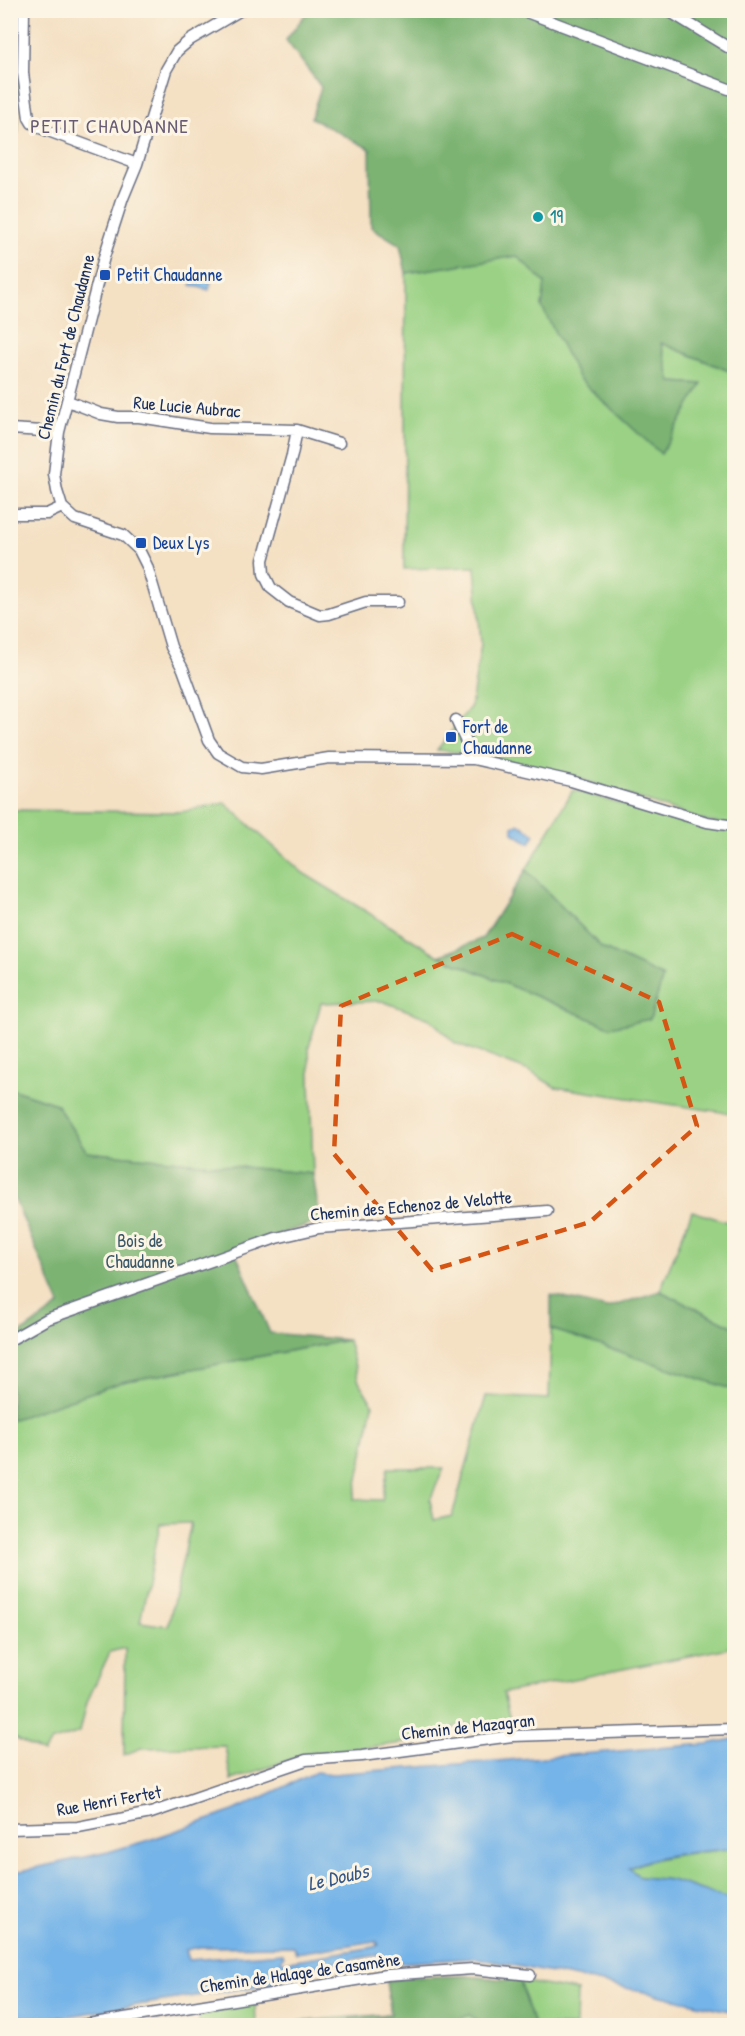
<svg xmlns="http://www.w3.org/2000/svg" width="745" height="2036" font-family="'Patrick Hand',sans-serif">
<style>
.green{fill:#9ad184;stroke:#5a8071;stroke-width:1.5;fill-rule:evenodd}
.forest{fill:#7bb372;stroke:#4b7168;stroke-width:1.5}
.water{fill:#74b4e8;stroke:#4872a3;stroke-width:1.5;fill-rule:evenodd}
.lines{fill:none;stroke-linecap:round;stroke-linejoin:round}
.street-casing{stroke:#676d81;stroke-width:13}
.street{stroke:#fff;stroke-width:10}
.marked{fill:none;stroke:#d45514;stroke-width:4.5;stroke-dasharray:12 8;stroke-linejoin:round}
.culture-dot{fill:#0f9aa8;stroke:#fcf5e5;stroke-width:2}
.transit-dot{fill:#1a4fb4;stroke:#fcf5e5;stroke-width:2}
.labels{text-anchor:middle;stroke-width:6;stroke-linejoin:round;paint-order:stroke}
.culture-label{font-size:18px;fill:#0d838f;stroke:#fcf5e5;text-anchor:start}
.transit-label{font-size:18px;fill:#164399;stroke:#fcf5e5;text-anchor:start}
.street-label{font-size:18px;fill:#1b2f5e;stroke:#fcf5e5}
.park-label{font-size:18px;fill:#3b5868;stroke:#fcf5e5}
.neighbourhood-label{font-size:20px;letter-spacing:1.5px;fill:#685b74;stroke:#fcf5e5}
.water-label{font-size:20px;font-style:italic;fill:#365787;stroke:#fcf5e5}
</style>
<rect width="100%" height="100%" fill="#fcf5e5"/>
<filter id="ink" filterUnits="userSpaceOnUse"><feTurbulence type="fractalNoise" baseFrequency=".0167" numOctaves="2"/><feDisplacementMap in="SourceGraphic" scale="12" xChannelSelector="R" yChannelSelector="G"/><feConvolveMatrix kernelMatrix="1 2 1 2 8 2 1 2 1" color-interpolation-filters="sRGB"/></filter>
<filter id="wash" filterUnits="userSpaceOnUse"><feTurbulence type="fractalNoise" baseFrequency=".008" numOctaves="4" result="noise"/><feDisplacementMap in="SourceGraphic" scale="24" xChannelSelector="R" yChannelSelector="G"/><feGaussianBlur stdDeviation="1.35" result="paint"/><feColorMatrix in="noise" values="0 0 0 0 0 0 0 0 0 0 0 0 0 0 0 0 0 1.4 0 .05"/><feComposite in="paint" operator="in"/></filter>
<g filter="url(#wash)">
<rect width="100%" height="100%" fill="#f4e0c3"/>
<!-- green -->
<path class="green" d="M 517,256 L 545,283 L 542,307 L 661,453 L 701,384 L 671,382 L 661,343 L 734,373 L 734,825 L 707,822 L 578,778 L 481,755 L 437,750 L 471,706 L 481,644 L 475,567 L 404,569 L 406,273 Z
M 573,790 L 711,829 L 734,831 L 734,1114 L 555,1087 L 529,1071 L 455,1043 L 430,1019 L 382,1001 L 321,1003 L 309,1047 L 313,1174 L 86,1152 L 56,1104 L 11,1089 L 11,810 L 181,812 L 225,803 L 303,873 L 439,956 L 610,1027 L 663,977 L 602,948 L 526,870 Z
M 692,1211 L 734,1224 L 734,1327 L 660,1291 Z
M 551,1329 L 734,1390 L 734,1647 L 503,1693 L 510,1720 L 455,1726 L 448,1738 L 306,1754 L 231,1780 L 225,1746 L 141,1748 L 124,1755 L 125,1648 L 110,1652 L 87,1702 L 80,1732 L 51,1742 L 43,1753 L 11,1736 L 11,1719 L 15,1699 L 10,1697 L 10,1420 L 122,1382 L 348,1340 L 359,1382 L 373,1405 L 354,1499 L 382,1500 L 388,1468 L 444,1468 L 430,1500 L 434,1520 L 452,1516 L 486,1396 L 549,1399 ZM 191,1523 L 168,1626 L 140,1622 L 160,1524 Z
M 734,1848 L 734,1901 L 671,1880 L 640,1877 L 629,1868 C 663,1853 698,1854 734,1848 Z
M 465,1976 L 520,1981 L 577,1991 L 576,2026 L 199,2026 L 199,2009 L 255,2000 L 256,2025 L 391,2014 L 386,1981 Z"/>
<!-- forest -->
<path class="forest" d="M 11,11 L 19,11 L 18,132 L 11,138 Z
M 308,11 L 734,11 L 734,373 L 661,343 L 671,382 L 702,384 L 661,454 L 579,379 L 542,307 L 545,283 L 517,256 L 406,273 L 400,245 L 371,227 L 370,149 L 311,118 L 321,87 L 286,40 Z
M 526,870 L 602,948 L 663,977 L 650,1019 L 610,1027 L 439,956 L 483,938 Z
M 11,1089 L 56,1104 L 87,1152 L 313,1174 L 320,1221 L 234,1249 L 270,1333 L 348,1340 L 122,1382 L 11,1420 L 10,1341 L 60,1305 L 11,1191 Z
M 660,1291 L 734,1327 L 734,1390 L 551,1329 L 551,1295 L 607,1308 Z
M 465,1976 L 520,1981 L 534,2025 L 488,2025 L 469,2015 L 442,2026 L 351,2025 L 351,2018 L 391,2014 L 386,1981 L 408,1977 Z"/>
<!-- water -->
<path class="water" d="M 194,277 L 211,282 L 209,290 L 191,285 Z
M 519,824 L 535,834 L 530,843 L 513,833 L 513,827 Z
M 734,1739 L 734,1848 C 699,1853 662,1852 629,1868 L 640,1877 L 671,1880 L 734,1901 L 734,2012 L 617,1986 L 476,1958 L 381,1964 L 378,1955 L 284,1971 L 284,1982 L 11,2025 L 11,1873 L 108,1852 L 149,1840 L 231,1812 L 316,1772 L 333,1774 L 707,1744 ZM 376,1941 L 379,1945 L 374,1947 L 283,1962 L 281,1960 L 284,1955 L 282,1953 L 189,1960 L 186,1950 L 200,1947 L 293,1946 L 296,1953 Z"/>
</g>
<g filter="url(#ink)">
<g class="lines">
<defs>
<path id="street" d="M 24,10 L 23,73 L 29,118 L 32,123 L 40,128 L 137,164
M 241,10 L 190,40 L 177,51 L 166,70 L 137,164 L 123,198 L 104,257 L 59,432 L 54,474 L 57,491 L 62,507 L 75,519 L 123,535 L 139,550 L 147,566 L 171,647 L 183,669 L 209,740 L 218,753 L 242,767 L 261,769 L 329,758 L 474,759 L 571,781 L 707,822 L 734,826
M 521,10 L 734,91
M 667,10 L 734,51
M 68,401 L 101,414 L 118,417 L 139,417 L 210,428 L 297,430 L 339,443
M 10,429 L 59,432
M 297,430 L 292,455 L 263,560 L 264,574 L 271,588 L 289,602 L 320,615 L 329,614 L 366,602 L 398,602
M 10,514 L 47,514 L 62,507
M 456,720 L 474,759
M 10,1340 L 47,1319 L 276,1238 L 319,1228 L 547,1211
M 10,1829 L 78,1827 L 151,1813 L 306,1760 L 362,1756 L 512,1736 L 734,1729
M 76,2026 L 386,1975 L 473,1969 L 530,1975"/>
</defs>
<!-- street casing -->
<use href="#street" class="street-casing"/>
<!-- street -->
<use href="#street" class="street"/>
</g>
</g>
<!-- marked area -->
<path class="marked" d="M 512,934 L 659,1002 L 697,1126 L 590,1222 L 432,1270 L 334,1154 L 341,1006 Z"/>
<!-- markers -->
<circle class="culture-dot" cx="538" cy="217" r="6"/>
<g class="transit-dot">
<rect x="99" y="269" width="12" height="12" rx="3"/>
<rect x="135" y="537" width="12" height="12" rx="3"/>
<rect x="445" y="731" width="12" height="12" rx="3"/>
</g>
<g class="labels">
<!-- culture labels -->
<g class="culture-label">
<text x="550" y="223">19</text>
</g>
<!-- transit labels -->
<g class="transit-label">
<text x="117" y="281">Petit Chaudanne</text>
<text x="153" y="549">Deux Lys</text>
<text x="463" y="733">Fort de<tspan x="463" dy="21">Chaudanne</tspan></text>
</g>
<!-- street labels -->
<g class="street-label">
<text transform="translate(66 347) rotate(-76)" y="6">Chemin du Fort de Chaudanne</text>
<text transform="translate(187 407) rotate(5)" y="6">Rue Lucie Aubrac</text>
<text transform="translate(411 1206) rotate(-5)" y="6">Chemin des Echenoz de Velotte</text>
<text transform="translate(468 1727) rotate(-6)" y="6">Chemin de Mazagran</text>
<text transform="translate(109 1801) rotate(-10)" y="6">Rue Henri Fertet</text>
<text transform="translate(300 1973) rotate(-8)" y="6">Chemin de Halage de Casamène</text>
</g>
<!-- park labels -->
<g class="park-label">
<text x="140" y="1247">Bois de<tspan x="140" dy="21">Chaudanne</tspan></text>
</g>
<!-- neighbourhood labels -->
<g class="neighbourhood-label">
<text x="110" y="133">PETIT CHAUDANNE</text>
</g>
<!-- water labels -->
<g class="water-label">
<text transform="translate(338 1877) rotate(-13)" y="7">Le Doubs</text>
</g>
</g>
<!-- margin -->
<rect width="745" height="2036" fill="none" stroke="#fcf5e5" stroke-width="36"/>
</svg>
